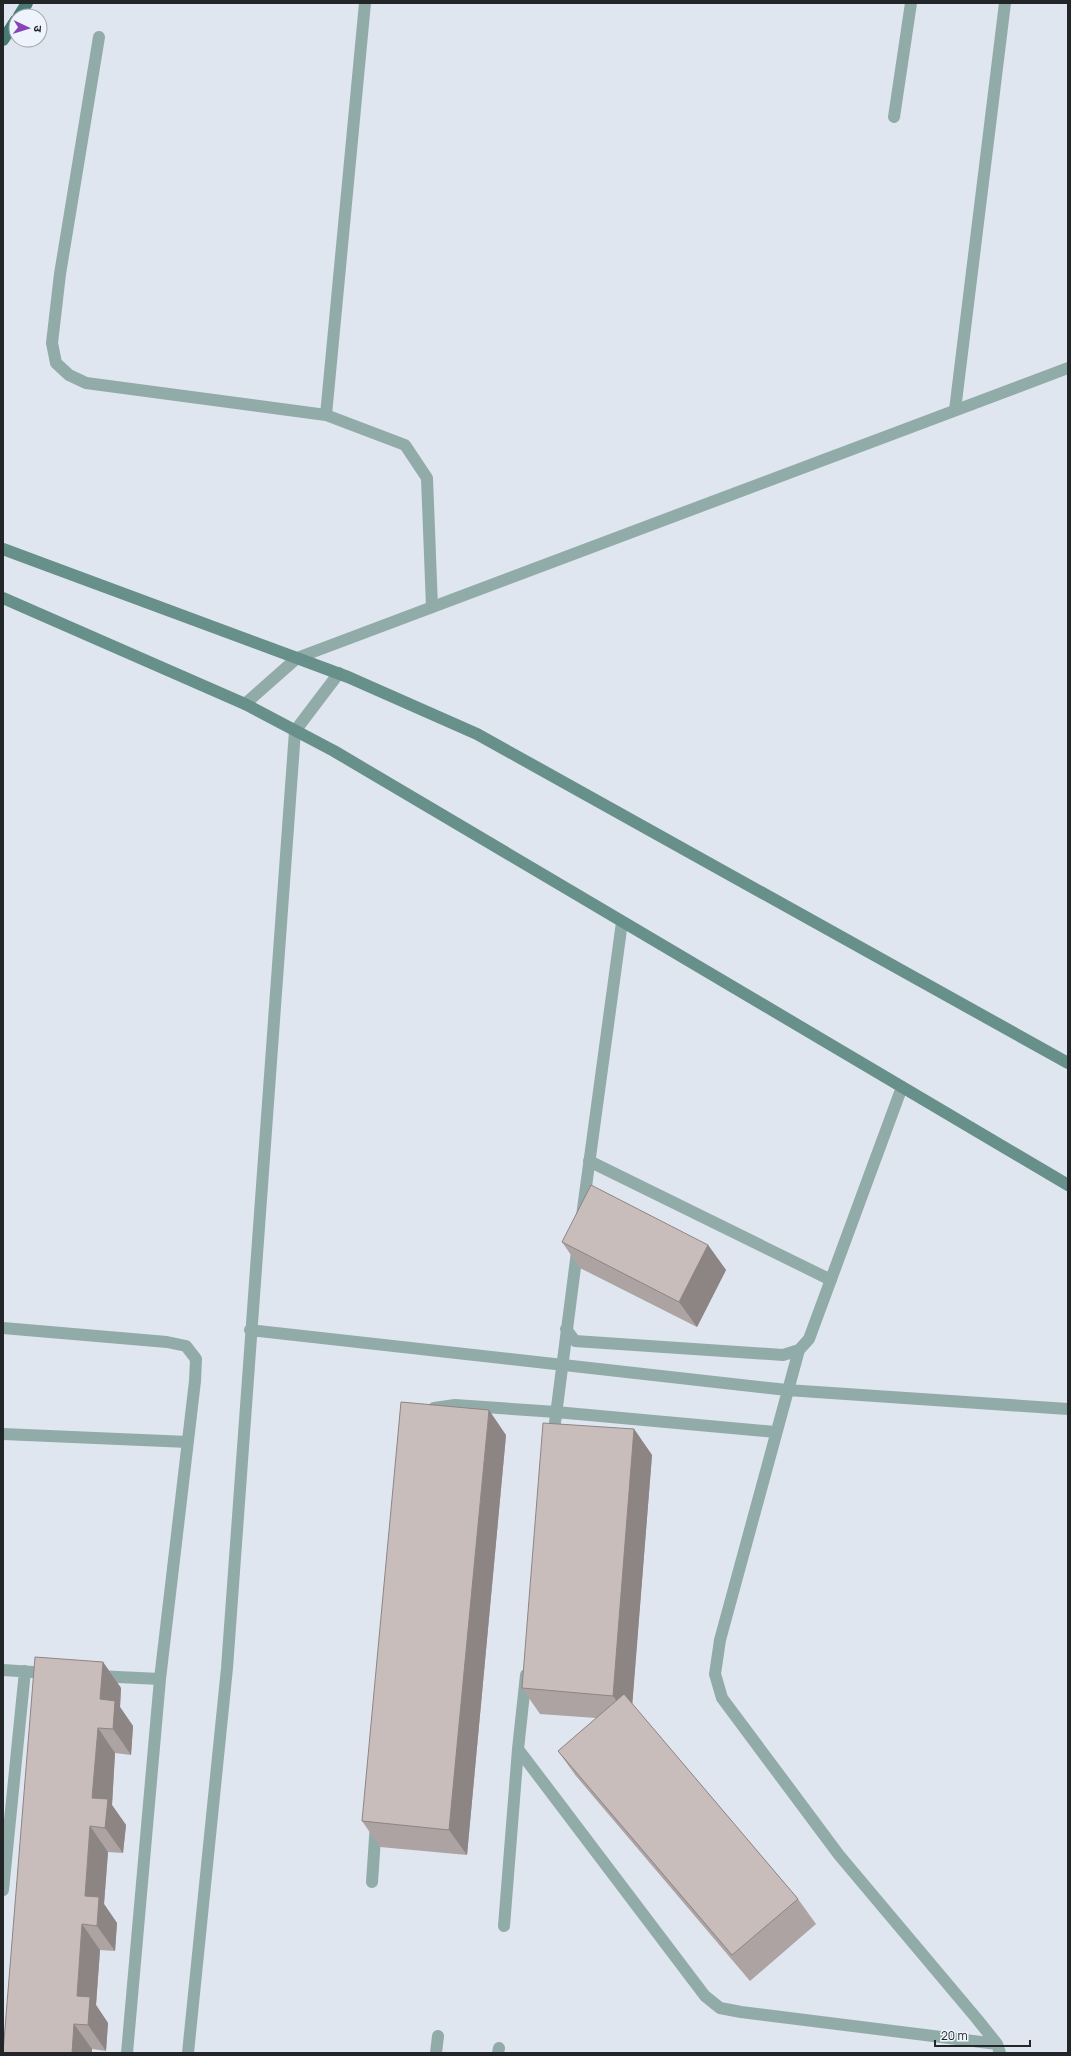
<svg xmlns="http://www.w3.org/2000/svg" width="1071" height="2056" font-family="Manrope,'Noto Sans Devanagari',sans-serif">
<style>
.lines{fill:none;stroke-linecap:round;stroke-linejoin:round}
.lane{stroke:#91aca8;stroke-width:12}
.street{stroke:#91aca8;stroke-width:12}
.secondary{stroke:#67908a;stroke-width:12}
.primary{stroke:#487b75;stroke-width:12}
.wall{fill:#ada3a2}
.shaded-wall{fill:#8d8484}
.building{fill:#c9bdbc;stroke:#8d8484}
</style>
<rect width="100%" height="100%" fill="#e0e6ef"/>
<g class="lines">
<!-- lane -->
<path class="lane" d="M 894,117 L 911,3
M 955,410 L 1005,3
M 245,704 L 297,658 L 1068,368"/>
<!-- street -->
<path class="street" d="M 365,3 L 326,415 L 405,445 L 427,478 L 432,607
M 99,37 L 60,274 L 52,343 L 56,363 L 69,375 L 86,383 L 326,415
M 902,1087 L 809,1339 L 799,1350 L 720,1640 L 715,1674 L 722,1698 L 839,1855 L 977,2019 L 997,2044 L 1000,2053
M 589,1161 L 831,1280
M 582,1216 L 622,922
M 3,1328 L 167,1342 L 186,1346 L 196,1359 L 195,1381 L 160,1679 L 127,2053
M 566,1329 L 575,1341 L 783,1355 L 799,1350
M 250,1330 L 787,1390 L 1068,1409
M 434,1408 L 455,1405 L 556,1412 L 775,1432
M 3,1434 L 188,1442
M 553,1438 L 578,1244
M 3,1670 L 33,1672
M 97,1676 L 160,1679
M 518,1749 L 705,1996 L 720,2008 L 741,2012 L 997,2044
M 372,1882 L 376,1823
M 3,1890 L 25,1671
M 504,1926 L 518,1749 L 526,1675
M 188,2053 L 227,1668 L 295,731 L 339,673
M 436,2053 L 438,2036
M 498,2053 L 499,2048"/>
<!-- secondary -->
<path class="secondary" d="M 3,549 L 348,677 L 477,734 L 1068,1063
M 3,598 L 245,704 L 334,751 L 1068,1185"/>
<!-- primary -->
<path class="primary" d="M 19,16 L 27,3
M 3,40 L 16,20"/>
</g>
<!-- wall -->
<path class="wall" d="M 562,1242 L 708,1245 L 726,1270 L 697,1327 L 580,1268 Z
M 634,1429 L 652,1455 L 632,1704 L 798,1899 L 816,1924 L 750,1981 L 576,1776 L 558,1751 L 596,1718 L 540,1714 L 522,1688 Z
M 506,1435 L 467,1855 L 380,1847 L 362,1821 Z
M 103,1662 L 121,1688 L 120,1707 L 133,1726 L 131,1755 L 115,1753 L 112,1805 L 126,1825 L 123,1853 L 108,1852 L 104,1904 L 117,1923 L 115,1951 L 100,1950 L 96,2005 L 108,2023 L 106,2051 L 92,2049 L 92,2053 L 3,2053 Z"/>
<!-- shaded-wall -->
<path class="shaded-wall" d="M 708,1245 L 726,1270 L 697,1327 L 679,1302 Z
M 489,1410 L 506,1435 L 467,1855 L 449,1830 Z
M 634,1429 L 652,1455 L 631,1721 L 613,1696 Z
M 103,1662 L 121,1688 L 120,1707 L 133,1726 L 131,1755 L 113,1729 L 100,1699 Z
M 98,1728 L 115,1753 L 112,1805 L 126,1825 L 123,1853 L 105,1828 L 92,1798 Z
M 90,1826 L 108,1852 L 104,1904 L 117,1923 L 115,1951 L 97,1926 L 85,1896 Z
M 82,1924 L 100,1950 L 96,2005 L 108,2023 L 106,2051 L 88,2025 L 77,1996 Z
M 74,2024 L 92,2049 L 92,2053 L 72,2053 Z"/>
<!-- building -->
<path class="building" d="M 591,1185 L 708,1245 L 679,1302 L 562,1242 Z
M 401,1402 L 489,1410 L 449,1830 L 362,1821 Z
M 543,1423 L 634,1429 L 613,1696 L 522,1688 Z
M 35,1657 L 103,1662 L 100,1699 L 115,1701 L 113,1729 L 98,1728 L 92,1798 L 108,1799 L 105,1828 L 90,1826 L 85,1896 L 99,1897 L 97,1926 L 82,1924 L 77,1996 L 90,1997 L 88,2025 L 74,2024 L 72,2053 L 3,2053 Z
M 624,1694 L 798,1899 L 732,1955 L 558,1751 Z"/>
<!-- border -->
<rect width="1071" height="2056" fill="none" stroke="#232629" stroke-width="8"/>
<!-- north arrow -->
<g transform="translate(28 28) rotate(94)"><circle r="19" fill="#edf4fc" stroke="#9ca2a8"/>
<path d="M0-3L7 15L0 10L-7 15Z" fill="#8944b8"/>
<text y="-6" font-size="11" font-weight="bold" text-anchor="middle" fill="#232629">उ</text>
</g>
<!-- scale -->
<path d="M935 2040v6h95v-6" fill="none" stroke="#232629" stroke-width="2"/>
<text x="941" y="2040" font-size="12" fill="#232629" stroke="#edf4fc" stroke-width="3" paint-order="stroke">20 m</text>
</svg>
